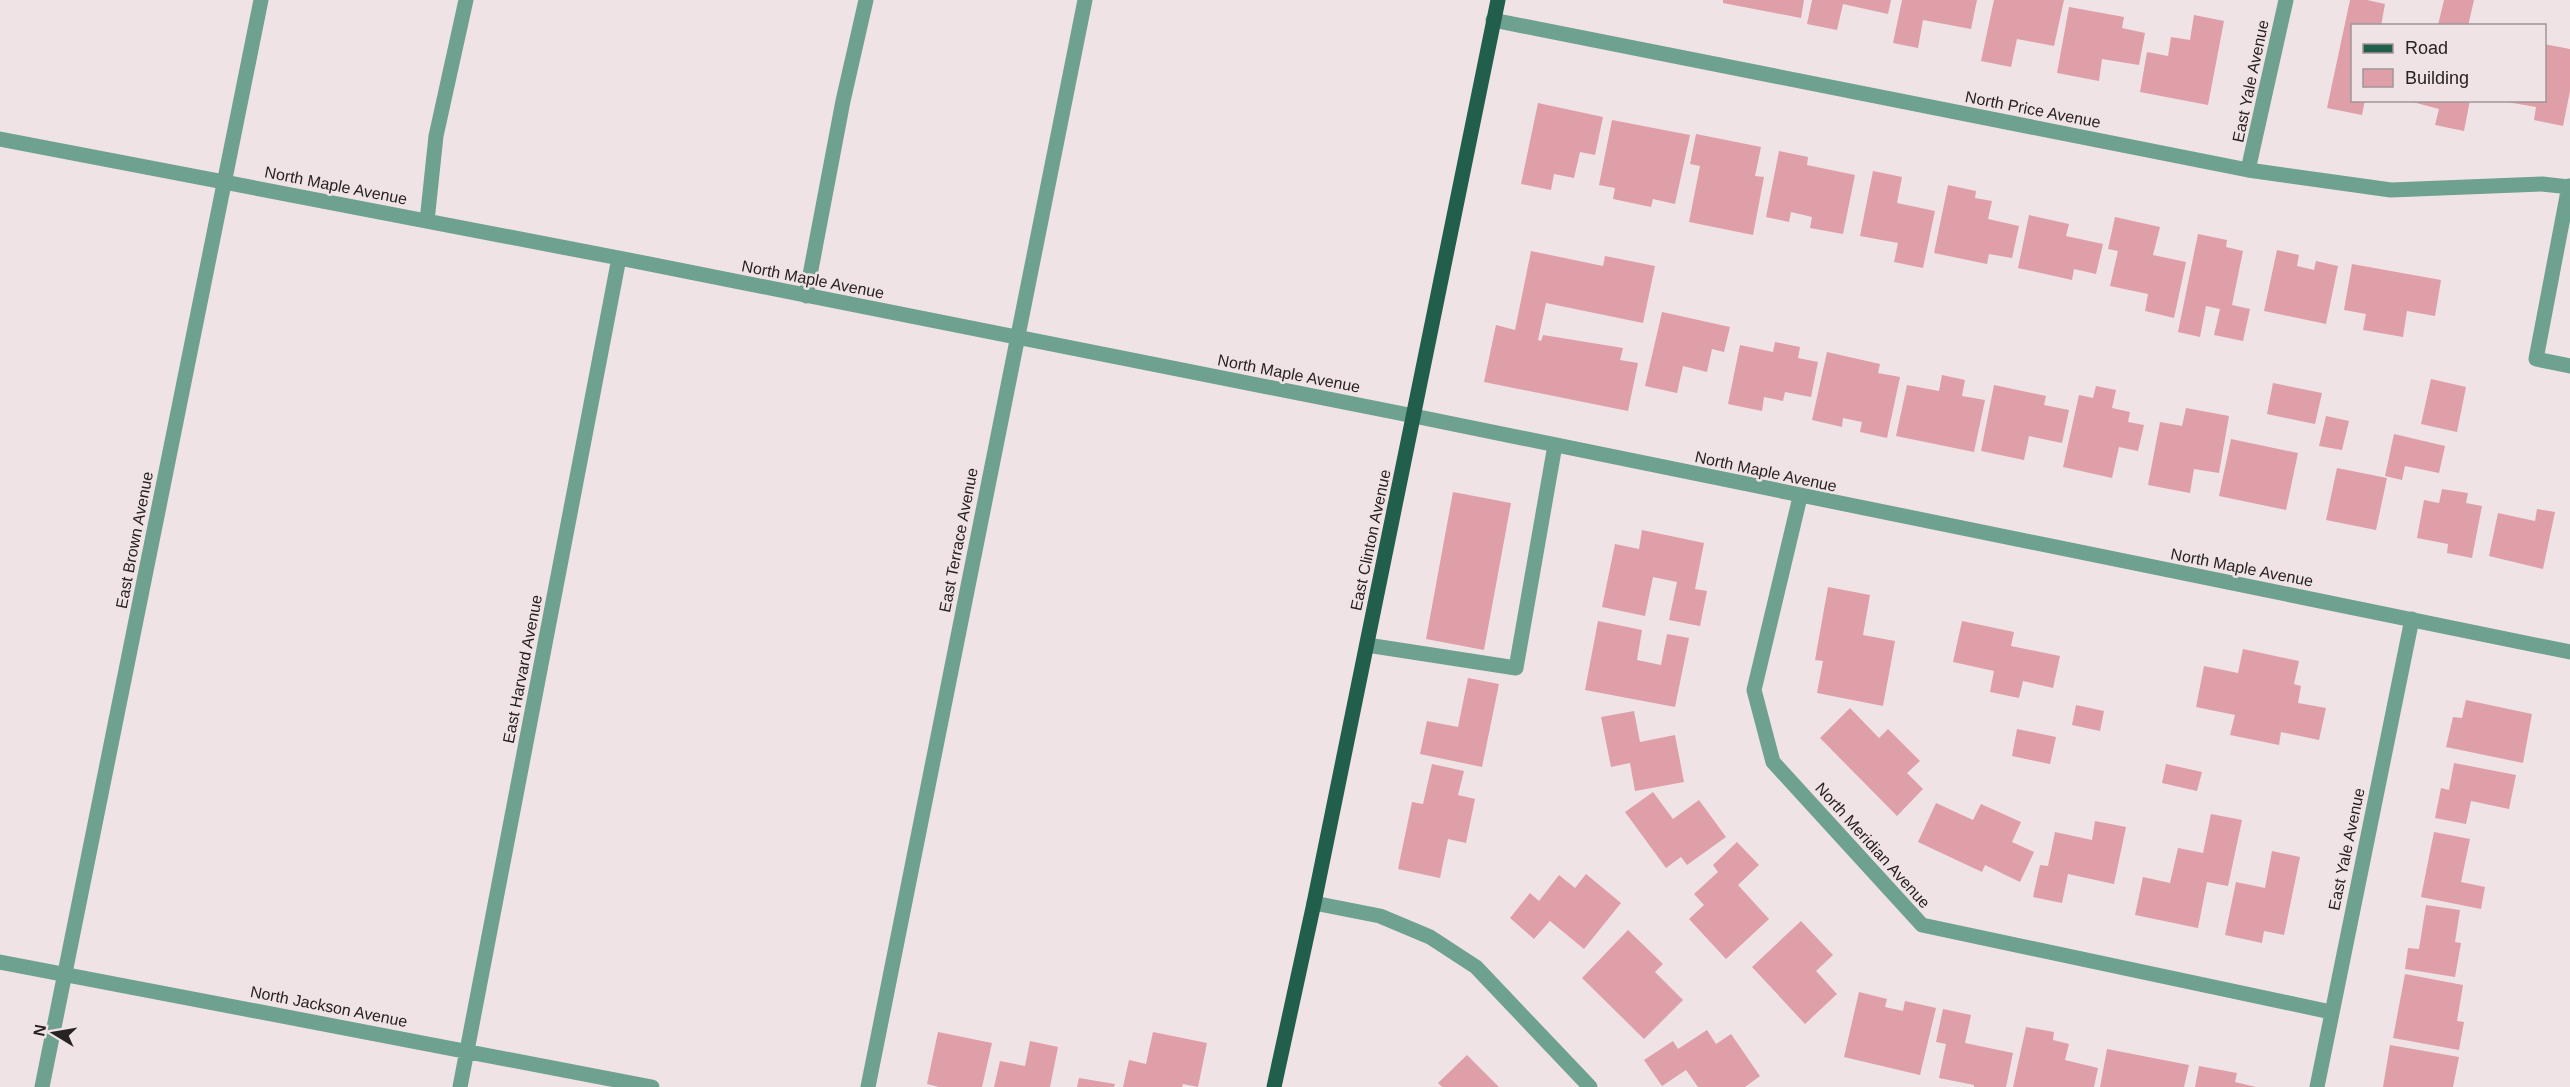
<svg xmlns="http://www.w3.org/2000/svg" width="2570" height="1087" font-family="Arial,sans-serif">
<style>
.building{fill:#de9fa9}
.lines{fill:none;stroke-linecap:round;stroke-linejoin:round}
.minor{stroke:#6ea18f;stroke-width:15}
.major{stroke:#225e4c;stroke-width:15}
.labels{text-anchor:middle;stroke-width:5;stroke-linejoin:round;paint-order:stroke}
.street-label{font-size:16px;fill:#282323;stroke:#f0e3e5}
</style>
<rect width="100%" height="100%" fill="#f0e3e5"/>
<!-- building -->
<path class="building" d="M 1723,0 L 1804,0 L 1801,18 L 1723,3 Z
M 1812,0 L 1891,0 L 1888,14 L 1843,4 L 1837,30 L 1807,24 Z
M 1902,0 L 1977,0 L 1971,29 L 1923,20 L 1918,48 L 1893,43 Z
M 1994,0 L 2064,0 L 2054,46 L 2017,39 L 2011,67 L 1981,61 Z
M 2350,0 L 2367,0 L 2385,4 L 2381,26 L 2352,26 L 2352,100 L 2365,100 L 2362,115 L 2327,108 Z
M 2444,0 L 2474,0 L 2468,26 L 2438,25 Z
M 2069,7 L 2124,17 L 2122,28 L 2145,33 L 2139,65 L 2102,59 L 2099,81 L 2057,73 Z
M 2194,15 L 2224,21 L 2208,105 L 2140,92 L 2147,52 L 2168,56 L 2171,37 L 2190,40 Z
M 2544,44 L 2570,49 L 2570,91 L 2563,126 L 2534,120 L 2536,107 L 2507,102 L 2544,100 Z
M 2405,100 L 2470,100 L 2464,131 L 2435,125 L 2439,109 Z
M 1538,103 L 1603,117 L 1595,155 L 1580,152 L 1574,178 L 1554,174 L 1551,190 L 1521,184 Z
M 1612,120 L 1690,135 L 1675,204 L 1653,199 L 1651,207 L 1613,199 L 1615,188 L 1599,185 Z
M 1696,134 L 1761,147 L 1755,176 L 1764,177 L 1753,235 L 1689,222 L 1700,166 L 1690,164 Z
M 1779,151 L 1808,157 L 1807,165 L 1855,175 L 1843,234 L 1810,228 L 1812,217 L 1791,212 L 1789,222 L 1766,217 Z
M 1873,171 L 1902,177 L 1897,203 L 1935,211 L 1923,268 L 1894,262 L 1898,243 L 1860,236 Z
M 1948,185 L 1976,191 L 1975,198 L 1992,201 L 1988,219 L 2019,226 L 2012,258 L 1989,254 L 1987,264 L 1934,253 Z
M 2029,215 L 2069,224 L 2066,236 L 2103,244 L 2096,274 L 2074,269 L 2072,280 L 2018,268 Z
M 2115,217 L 2160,227 L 2153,255 L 2186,262 L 2174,318 L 2145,311 L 2148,294 L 2110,286 L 2118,251 L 2108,249 Z
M 2198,234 L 2227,240 L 2226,247 L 2243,251 L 2232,305 L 2250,309 L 2243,341 L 2214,335 L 2220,309 L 2206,306 L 2200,337 L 2178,332 Z
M 2277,250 L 2299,255 L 2297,266 L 2314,270 L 2316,261 L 2338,266 L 2326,324 L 2264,311 Z
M 1531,251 L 1603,266 L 1605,256 L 1655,266 L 1643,323 L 1546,303 L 1538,340 L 1541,341 L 1543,335 L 1623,348 L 1620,360 L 1638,363 L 1628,411 L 1484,382 L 1496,325 L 1515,330 Z
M 2352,264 L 2441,280 L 2435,316 L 2407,311 L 2403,337 L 2363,330 L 2366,314 L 2344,310 Z
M 1662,312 L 1730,327 L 1724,352 L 1712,349 L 1707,372 L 1683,366 L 1677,393 L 1645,386 Z
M 1775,342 L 1800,347 L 1798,358 L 1818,362 L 1811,397 L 1785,392 L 1783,401 L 1764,397 L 1762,411 L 1728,404 L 1740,345 L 1773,352 Z
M 1827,352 L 1880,364 L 1878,373 L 1900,377 L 1887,438 L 1860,432 L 1862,422 L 1843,418 L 1842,427 L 1812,420 Z
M 1942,375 L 1965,380 L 1962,396 L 1985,400 L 1974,452 L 1896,436 L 1907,385 L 1939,391 Z
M 2431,379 L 2466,387 L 2457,432 L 2421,424 Z
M 2273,383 L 2322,393 L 2315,424 L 2267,414 Z
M 1994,385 L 2046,396 L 2044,405 L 2069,410 L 2062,443 L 2029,436 L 2024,460 L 1981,451 Z
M 2096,386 L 2116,390 L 2112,408 L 2130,412 L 2128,422 L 2144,425 L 2138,451 L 2119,447 L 2112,478 L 2063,467 L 2079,395 L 2093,398 Z
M 2186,408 L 2229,416 L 2219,473 L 2194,469 L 2190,493 L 2148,485 L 2160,422 L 2182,426 Z
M 2326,416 L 2349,421 L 2342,450 L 2319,446 Z
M 2394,434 L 2445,446 L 2439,473 L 2405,466 L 2402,480 L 2385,476 Z
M 2231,439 L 2298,453 L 2286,510 L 2219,496 Z
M 2337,468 L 2387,478 L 2376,530 L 2326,520 Z
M 2442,489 L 2468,493 L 2466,503 L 2482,506 L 2472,558 L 2447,553 L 2448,544 L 2417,538 L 2424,500 L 2439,503 Z
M 1453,492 L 1511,503 L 1484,650 L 1426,639 Z
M 2537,509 L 2555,512 L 2543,569 L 2489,556 L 2498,513 L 2535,521 Z
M 1642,530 L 1704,543 L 1695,589 L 1707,591 L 1700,626 L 1669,620 L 1677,582 L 1653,577 L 1645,616 L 1602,607 L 1615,544 L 1639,549 Z
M 1828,587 L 1870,595 L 1863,635 L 1895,641 L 1883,706 L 1817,693 L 1823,661 L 1815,660 Z
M 1598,621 L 1642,630 L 1637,660 L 1661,665 L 1667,634 L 1689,638 L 1675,707 L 1585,690 Z
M 1962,621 L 2014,632 L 2011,646 L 2060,656 L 2053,688 L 2023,681 L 2019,698 L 1990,692 L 1994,671 L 1953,662 Z
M 2243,649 L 2299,661 L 2294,684 L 2301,686 L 2298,703 L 2326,708 L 2319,740 L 2281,732 L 2279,745 L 2230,735 L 2235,715 L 2196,707 L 2204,666 L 2238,673 Z
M 1468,678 L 1499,684 L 1482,767 L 1420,754 L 1427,721 L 1458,727 Z
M 2466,700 L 2532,714 L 2523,763 L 2446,747 L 2453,717 L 2462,718 Z
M 2076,705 L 2104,711 L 2100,731 L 2072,725 Z
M 1850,708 L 1879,738 L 1888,729 L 1920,761 L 1907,773 L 1923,789 L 1897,816 L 1820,738 Z
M 1634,711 L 1640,742 L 1675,735 L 1684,782 L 1635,791 L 1630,763 L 1611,767 L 1601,717 Z
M 2017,729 L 2056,737 L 2050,764 L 2012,756 Z
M 2454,763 L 2516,775 L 2509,809 L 2471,801 L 2466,824 L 2435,818 L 2441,788 L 2449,790 Z
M 1432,764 L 1464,771 L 1458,795 L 1475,799 L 1466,843 L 1448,839 L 1440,878 L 1398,869 L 1412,802 L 1423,804 Z
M 2166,764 L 2202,772 L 2197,791 L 2162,783 Z
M 1653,792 L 1673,819 L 1699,800 L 1726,837 L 1687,865 L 1681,857 L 1666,868 L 1625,812 Z
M 1936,803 L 1973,820 L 1981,804 L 2021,822 L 2012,842 L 2034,852 L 2020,882 L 1985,865 L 1982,872 L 1918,842 Z
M 2211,814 L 2242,820 L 2228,886 L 2207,882 L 2198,928 L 2135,915 L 2143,877 L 2170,883 L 2178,848 L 2203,853 Z
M 2095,821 L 2126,827 L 2114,884 L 2068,874 L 2062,903 L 2033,897 L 2040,865 L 2048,866 L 2055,832 L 2092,840 Z
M 2434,832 L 2470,839 L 2461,882 L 2485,887 L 2481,909 L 2421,897 Z
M 1737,842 L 1759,865 L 1738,885 L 1769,919 L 1726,959 L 1689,919 L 1704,905 L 1694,894 L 1718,872 L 1713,865 Z
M 2272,851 L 2300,857 L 2284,935 L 2264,931 L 2262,943 L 2225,935 L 2236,882 L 2265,888 Z
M 1586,874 L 1621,903 L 1584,949 L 1550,921 L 1534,939 L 1510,918 L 1530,893 L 1539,901 L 1559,875 L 1575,888 Z
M 2426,905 L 2460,910 L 2455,942 L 2461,943 L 2455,977 L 2405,969 L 2408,948 L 2419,949 Z
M 1801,921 L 1833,955 L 1816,971 L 1837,994 L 1805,1024 L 1752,967 Z
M 1628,930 L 1663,964 L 1655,972 L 1683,1000 L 1644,1039 L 1582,978 Z
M 2405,974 L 2463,985 L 2457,1021 L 2464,1022 L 2459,1050 L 2393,1038 Z
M 1859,992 L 1887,999 L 1885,1007 L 1903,1011 L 1905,1001 L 1936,1008 L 1920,1075 L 1844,1057 Z
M 1943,1009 L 1971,1015 L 1965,1043 L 2013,1053 L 2006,1087 L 1974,1087 L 1974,1085 L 1939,1078 L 1946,1044 L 1936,1042 Z
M 2026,1027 L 2054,1032 L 2053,1040 L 2069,1044 L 2065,1060 L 2098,1068 L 2094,1087 L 2013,1087 Z
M 1707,1030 L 1716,1044 L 1731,1034 L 1760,1076 L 1745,1087 L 1698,1087 L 1686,1070 L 1662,1086 L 1644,1060 L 1673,1041 L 1678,1049 Z
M 938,1032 L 992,1043 L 982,1087 L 939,1087 L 927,1084 Z
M 1153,1032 L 1207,1043 L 1198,1087 L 1183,1084 L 1182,1087 L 1123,1087 L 1129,1060 L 1146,1064 Z
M 1030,1041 L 1058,1047 L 1050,1087 L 994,1087 L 1000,1061 L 1025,1066 Z
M 2390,1045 L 2459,1057 L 2453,1087 L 2383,1087 Z
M 2107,1049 L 2189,1065 L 2184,1087 L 2100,1087 Z
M 1467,1055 L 1499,1087 L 1442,1087 L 1438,1083 Z
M 2199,1066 L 2237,1073 L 2235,1082 L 2256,1087 L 2195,1087 Z
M 1079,1078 L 1115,1084 L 1114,1087 L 1077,1087 Z"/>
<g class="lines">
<!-- minor -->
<path class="minor" d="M 1493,20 L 2248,170 L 2391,190 L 2542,184 L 2570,187
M 0,139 L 619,258 L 1414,416 L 2570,652
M 2248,170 L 2286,0
M 2569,186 L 2536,359 L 2570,366
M 427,221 L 436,136 L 466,0
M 806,296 L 843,101 L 866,0
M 1800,497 L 1754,690 L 1773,762 L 1922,925 L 2331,1012
M 1367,645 L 1516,668 L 1555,445
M 1314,903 L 1380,916 L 1430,937 L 1476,967 L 1590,1087
M 0,962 L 652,1087
M 42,1087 L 261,0
M 460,1087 L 619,258
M 868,1087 L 1085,0
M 2317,1087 L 2412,619"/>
<!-- major -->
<path class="major" d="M 1274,1087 L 1314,903 L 1498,0"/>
</g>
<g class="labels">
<!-- street labels -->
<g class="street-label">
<text transform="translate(2250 81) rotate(-78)" y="6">East Yale Avenue</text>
<text transform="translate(2033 109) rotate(11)" y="6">North Price Avenue</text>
<text transform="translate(336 185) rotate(11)" y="6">North Maple Avenue</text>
<text transform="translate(813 279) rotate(11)" y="6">North Maple Avenue</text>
<text transform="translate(1289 373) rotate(11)" y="6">North Maple Avenue</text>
<text transform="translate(1766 471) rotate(12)" y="6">North Maple Avenue</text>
<text transform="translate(134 540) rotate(-79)" y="6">East Brown Avenue</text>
<text transform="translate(958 540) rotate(-79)" y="6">East Terrace Avenue</text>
<text transform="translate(1370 540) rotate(-78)" y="6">East Clinton Avenue</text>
<text transform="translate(2242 567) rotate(11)" y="6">North Maple Avenue</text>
<text transform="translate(522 669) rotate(-79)" y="6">East Harvard Avenue</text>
<text transform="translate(1873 845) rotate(48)" y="6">North Meridian Avenue</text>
<text transform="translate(2346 849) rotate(-78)" y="6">East Yale Avenue</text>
<text transform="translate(329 1006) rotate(11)" y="6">North Jackson Avenue</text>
</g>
</g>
<!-- legend -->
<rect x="2351" y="24" width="195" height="78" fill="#f0e3e5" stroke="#a09697" stroke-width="1.5"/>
<rect x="2363" y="44" width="30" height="9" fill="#225e4c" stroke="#a09697" stroke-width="1.5"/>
<text x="2405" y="54" font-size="18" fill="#282323">Road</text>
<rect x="2363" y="69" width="30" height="18" fill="#de9fa9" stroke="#a09697" stroke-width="1.5"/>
<text x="2405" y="84" font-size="18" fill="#282323">Building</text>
<!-- north arrow -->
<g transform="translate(54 1033) rotate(281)" stroke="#f0e3e5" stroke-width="4.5" paint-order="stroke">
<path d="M0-4.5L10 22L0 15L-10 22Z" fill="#282323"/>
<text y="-9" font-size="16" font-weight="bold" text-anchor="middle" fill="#282323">N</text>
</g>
</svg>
